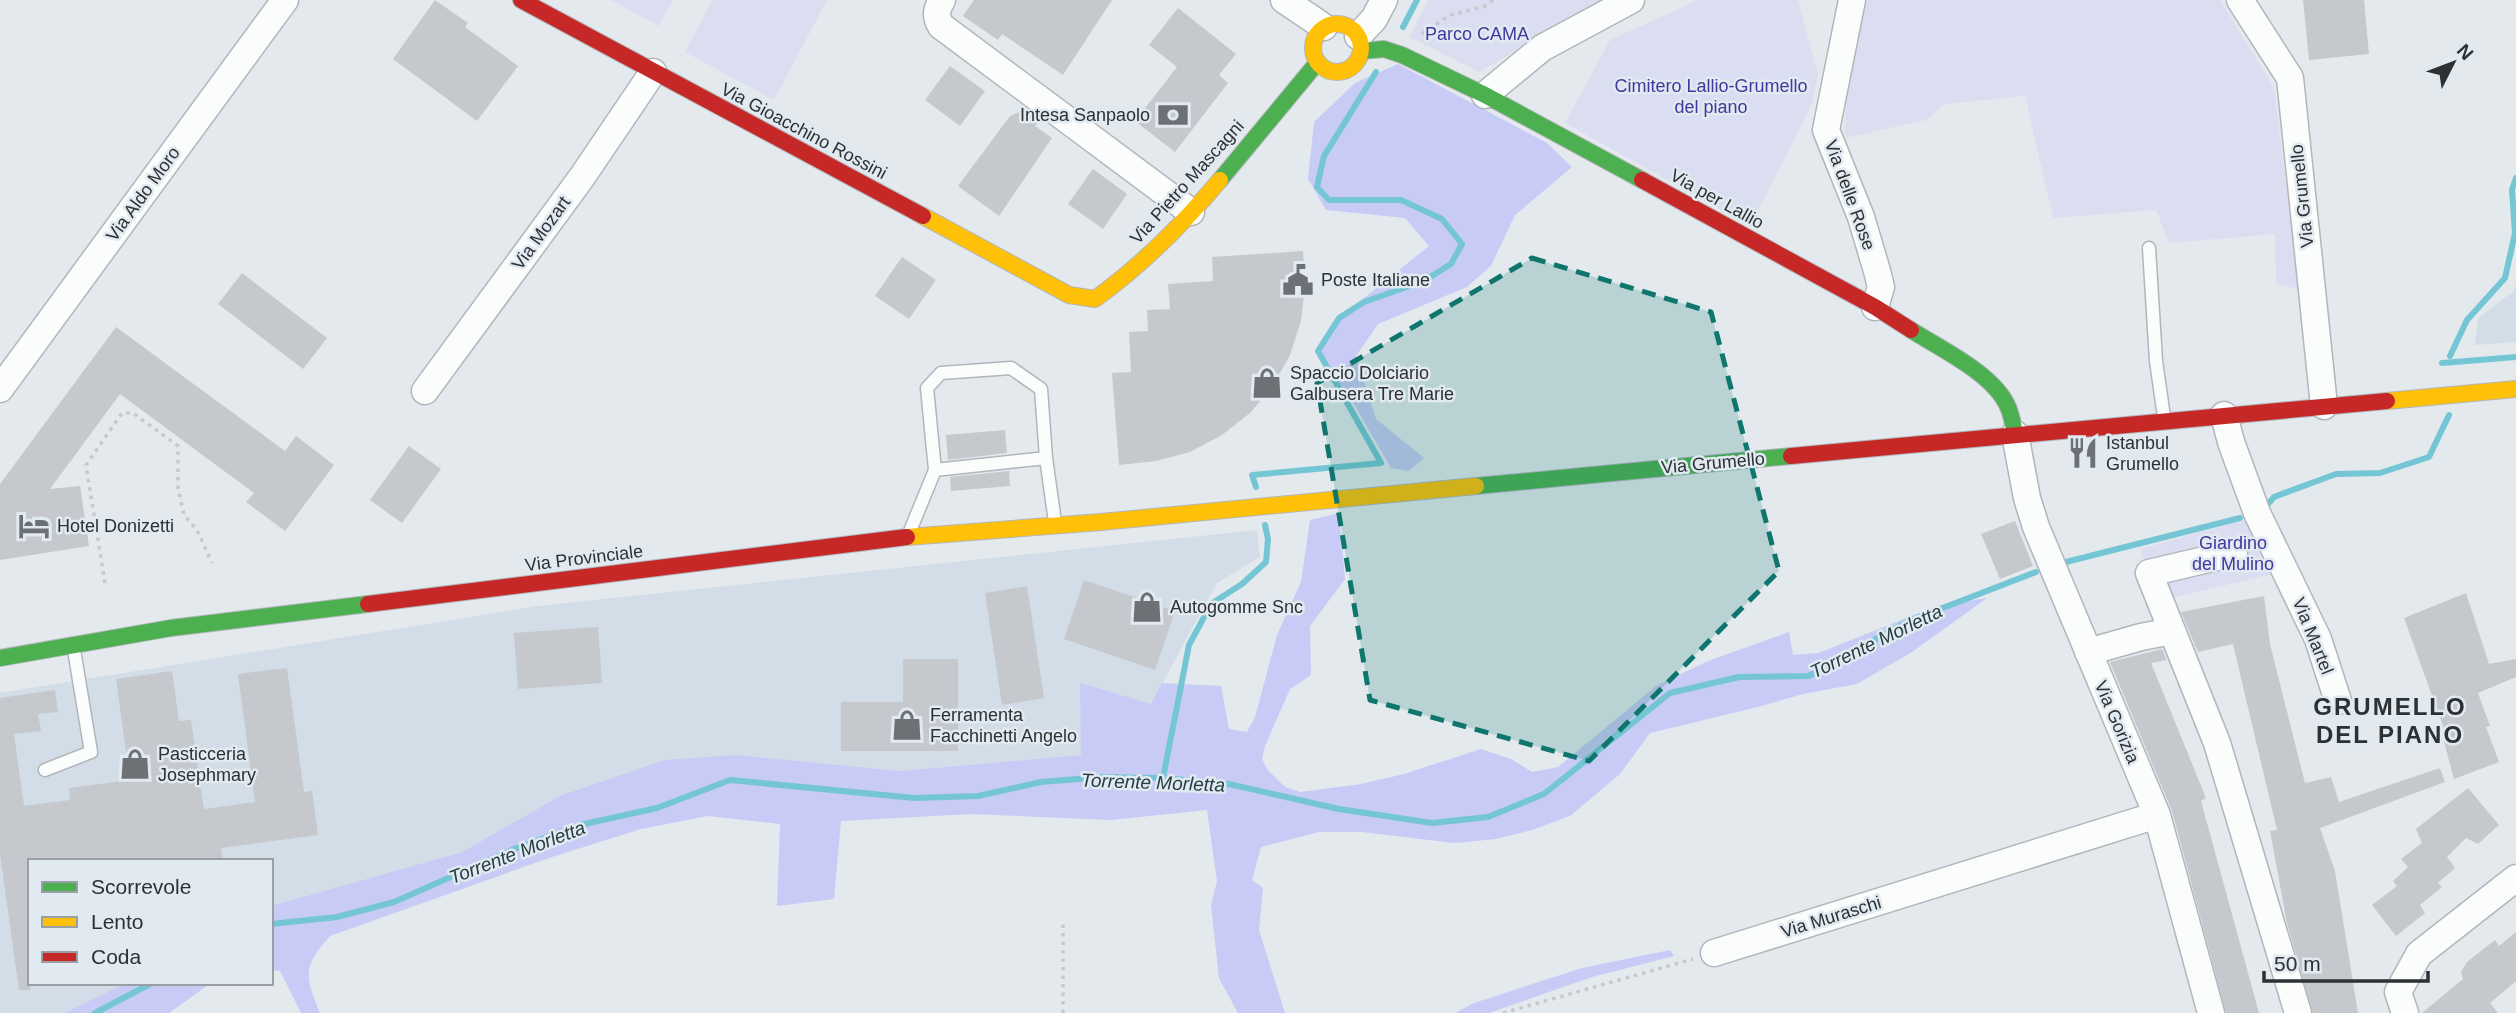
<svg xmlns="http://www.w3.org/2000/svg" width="2516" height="1013" font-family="Arial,sans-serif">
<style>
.built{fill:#d3dde7}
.green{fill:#dbdef1}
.forest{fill:#c7cbf5}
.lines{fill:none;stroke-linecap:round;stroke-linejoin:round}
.stream{stroke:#75c6d4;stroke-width:6}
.building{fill:#c5c8cc}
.lane-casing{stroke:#b2b6ba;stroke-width:15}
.street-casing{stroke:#b2b6ba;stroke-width:29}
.fast-casing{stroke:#b2b6ba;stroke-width:18}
.slow-casing{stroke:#b2b6ba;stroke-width:18}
.jam-casing{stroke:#b2b6ba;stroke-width:18}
.path{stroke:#c6c8ca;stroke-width:3.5;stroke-dasharray:3.5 5;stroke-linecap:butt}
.lane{stroke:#fbfcfc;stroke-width:12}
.street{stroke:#fbfcfc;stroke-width:26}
.fast{stroke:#4caf50;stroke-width:16}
.slow{stroke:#ffc107;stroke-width:16}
.jam{stroke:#c62828;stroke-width:16}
.marked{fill:#0f766e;fill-opacity:0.2;stroke:#0f766e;stroke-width:5;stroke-dasharray:14 9;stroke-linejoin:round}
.labels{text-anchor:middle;stroke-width:5;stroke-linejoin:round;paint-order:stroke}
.park-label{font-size:18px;fill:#43379d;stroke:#e1e9f1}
.poi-label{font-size:18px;fill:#2d3134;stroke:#e1e9f1;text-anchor:start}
.street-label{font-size:18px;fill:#2d3134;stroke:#e1e9f1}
.water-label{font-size:19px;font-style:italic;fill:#243e42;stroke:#e1e9f1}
.district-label{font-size:24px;font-weight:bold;letter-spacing:2px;fill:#2d3134;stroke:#e1e9f1}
</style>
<rect width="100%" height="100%" fill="#e4e9ee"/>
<!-- built -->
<path class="built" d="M 2516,281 L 2516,342 L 2475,345 L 2478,318 L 2514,291 Z
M 1257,530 L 1260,557 L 1217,583 L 1151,704 L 1081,755 L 900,771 L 737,755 L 560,796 L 462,852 L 271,906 L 271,861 L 30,861 L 30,983 L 126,983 L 64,1013 L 0,1013 L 0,693 L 538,606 Z"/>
<!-- green -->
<path class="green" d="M 611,0 L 673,0 L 659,26 Z
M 712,0 L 827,0 L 774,100 L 685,52 Z
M 1428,0 L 1605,0 L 1479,72 L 1409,37 Z
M 1698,0 L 1798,0 L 1818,75 L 1812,104 L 1750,226 L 1565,123 L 1610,40 Z
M 1863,0 L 2220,0 L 2274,88 L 2299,289 L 2276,284 L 2275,234 L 2169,243 L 2156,210 L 2053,218 L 2025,96 L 1945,104 L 1926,120 L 1845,138 L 1847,66 Z
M 2255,517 L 2280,572 L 2160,601 L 2140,549 Z"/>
<!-- forest -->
<path class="forest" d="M 1398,64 L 1547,143 L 1572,167 L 1515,215 L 1491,266 L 1467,287 L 1378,324 L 1356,356 L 1376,419 L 1424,458 L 1409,471 L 1391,468 L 1355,406 L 1318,351 L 1339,318 L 1429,246 L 1405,218 L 1326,210 L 1308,179 L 1314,122 L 1355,83 Z
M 1339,513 L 1345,579 L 1310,626 L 1311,675 L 1290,689 L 1265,746 L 1262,759 L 1267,769 L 1285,787 L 1300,792 L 1361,784 L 1404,774 L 1481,749 L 1511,759 L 1532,772 L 1558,767 L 1656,686 L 1708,661 L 1789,632 L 1793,655 L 1819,653 L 1936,606 L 1987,598 L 1912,652 L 1857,684 L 1803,694 L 1758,707 L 1650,733 L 1620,774 L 1570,816 L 1532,830 L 1496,839 L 1454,843 L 1362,832 L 1319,832 L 1261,847 L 1252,880 L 1263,888 L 1259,930 L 1285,1013 L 1238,1013 L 1219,978 L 1211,905 L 1217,881 L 1207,810 L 1111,820 L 971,814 L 841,821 L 834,899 L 777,906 L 780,824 L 708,816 L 641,829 L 549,858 L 330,936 C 302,967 305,976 320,1013 L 301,1013 L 280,971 L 271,970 L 271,906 L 462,852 L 560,796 L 665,760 L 737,755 L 900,771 L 1081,755 L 1080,683 L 1151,704 L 1162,683 L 1221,686 L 1229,729 L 1247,732 L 1255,717 L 1277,635 L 1301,582 L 1310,520 Z
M 1670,950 L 1674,956 L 1592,977 L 1489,1013 L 1455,1013 L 1474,1003 L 1582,968 Z
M 126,983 L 211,983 L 169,1013 L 64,1013 Z"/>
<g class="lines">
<!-- stream -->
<path class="stream" d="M 1403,27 L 1417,0
M 2450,356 L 2467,320 L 2505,278 L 2515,233 L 2512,190 L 2516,178
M 2442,363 L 2516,357
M 1256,487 L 1252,475 L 1381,463 L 1318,351 L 1339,318 L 1364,302 L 1424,281 L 1451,264 L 1462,244 L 1442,219 L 1401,200 L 1329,200 L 1317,187 L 1324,156 L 1376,72
M 2263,510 L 2274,497 L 2336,474 L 2380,473 L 2429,457 L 2449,415
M 2062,563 L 2240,518
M 1163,778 L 1189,645 L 1211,604 L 1242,584 L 1266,562 L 1268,539 L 1265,525
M 271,924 L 337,917 L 394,902 L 514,849 L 580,825 L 657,808 L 730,780 L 914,798 L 978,796 L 1041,782 L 1102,777 L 1163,778 L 1229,784 L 1339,809 L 1432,823 L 1488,817 L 1544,794 L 1670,693 L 1739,677 L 1809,676 L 1909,621 L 2036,572
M 95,1013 L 152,983"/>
</g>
<!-- building -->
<path class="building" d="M 435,0 L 468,23 L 465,27 L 518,66 L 477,121 L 393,59 Z
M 974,0 L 1112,0 L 1063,75 L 1002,34 L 998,40 L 963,16 Z
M 2303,0 L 2364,0 L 2369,54 L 2309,60 Z
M 1178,8 L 1236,54 L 1219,75 L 1228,83 L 1175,152 L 1135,121 L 1177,67 L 1149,45 Z
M 950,66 L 985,91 L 960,126 L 925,100 Z
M 1022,111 L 1038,122 L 1035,126 L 1052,138 L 999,216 L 958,186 L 1010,116 Z
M 1093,169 L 1127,194 L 1103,229 L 1068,204 Z
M 1303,251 L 1305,286 L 1301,321 L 1290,355 L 1273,386 L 1250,413 L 1222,435 L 1190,452 L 1156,461 L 1119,465 L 1112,373 L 1131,372 L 1129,332 L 1148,331 L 1147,310 L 1170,309 L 1168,284 L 1213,281 L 1212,257 Z
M 902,257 L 936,280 L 909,319 L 875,296 Z
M 242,273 L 327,338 L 303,369 L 218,304 Z
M 116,327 L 285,451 L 296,436 L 334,465 L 285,531 L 246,502 L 254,493 L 120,394 L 50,489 L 80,486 L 89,546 L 0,560 L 0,484 Z
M 1005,430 L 1007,453 L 948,460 L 946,435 Z
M 409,446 L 441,469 L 402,523 L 370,500 Z
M 1009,471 L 1010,486 L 951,491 L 950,477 Z
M 2015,521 L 2033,566 L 2000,579 L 1981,534 Z
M 1084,580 L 1175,611 L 1155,670 L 1064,639 Z
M 1027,586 L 1044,698 L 1002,705 L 985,593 Z
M 2466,593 L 2489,664 L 2516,659 L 2516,677 L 2478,693 L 2490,726 L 2486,727 L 2499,762 L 2454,779 L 2443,738 L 2447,737 L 2404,618 Z
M 2264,596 L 2270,644 L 2305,783 L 2331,777 L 2339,802 L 2440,768 L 2445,782 L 2320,828 L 2335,871 L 2358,1013 L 2313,1013 L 2287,923 L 2270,831 L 2277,830 L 2233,644 L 2198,652 L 2181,612 Z
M 598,627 L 602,683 L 518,689 L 514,633 Z
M 2162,649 L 2167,660 L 2151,663 L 2206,798 L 2201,801 L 2259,1013 L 2226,1013 L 2172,811 L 2110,662 Z
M 903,659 L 958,659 L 958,751 L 841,751 L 841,702 L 903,702 Z
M 287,668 L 304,792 L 312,791 L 318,835 L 221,848 L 223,861 L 30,861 L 30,990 L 19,990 L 0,854 L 0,698 L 55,690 L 58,712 L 38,714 L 41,731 L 14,734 L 24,806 L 70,800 L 69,788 L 130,780 L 116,679 L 172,671 L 179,721 L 191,720 L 204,809 L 255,802 L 238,674 Z
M 2468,788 L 2499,825 L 2478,844 L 2466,838 L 2447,857 L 2455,868 L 2438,883 L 2442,887 L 2420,905 L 2425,913 L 2396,936 L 2372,905 L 2397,886 L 2393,881 L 2408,867 L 2401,859 L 2422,843 L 2416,829 Z
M 2516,932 L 2516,981 L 2490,1003 L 2498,1013 L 2422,1013 L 2463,979 L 2461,972 L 2467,962 L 2495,940 L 2499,946 Z"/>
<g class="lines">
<defs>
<path id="lane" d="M 2149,248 L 2156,361 L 2164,417
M 935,470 L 927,388 L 941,373 L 1011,368 L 1041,389 L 1046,458
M 910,531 L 935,470 L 1046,458 L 1055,522
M 45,770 L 91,752 L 74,650"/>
<path id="street" d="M 942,0 C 936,10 935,16 941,26 L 1191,212
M 1284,0 L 1324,27
M 1852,0 L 1826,130 L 1861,217 L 1877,271 L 1881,287 L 1875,307
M 2240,0 L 2290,78 L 2324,406
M 1358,36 L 1374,19 L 1384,0
M 1485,95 L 1542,48 L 1631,0
M 0,389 L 285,0
M 425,391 L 582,177 L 653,72
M 2224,415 L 2231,442 L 2257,513 L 2318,639 L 2338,701
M 2015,434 L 2027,498 L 2036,527 L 2157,815 L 2211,1013
M 2234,553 L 2149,573 L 2217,743 L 2298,1013
M 2088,652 L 2141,637 L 2172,631
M 1714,953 L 2157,815
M 2405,1013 L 2398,992 L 2419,954 L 2516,878"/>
<path id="fast" d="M 1362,51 L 1384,49 L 1402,55 L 1485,95 L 1642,180
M 1220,180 L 1317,63
M 1911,330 C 1941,349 1994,374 2008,407 C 2012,416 2013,425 2015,434
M 1476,486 L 1791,456
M 0,658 L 171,628 L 368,604"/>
<path id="slow" d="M1313 48a24 24 0 1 1 48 0a24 24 0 1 1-48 0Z
M 923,216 L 1069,295 L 1095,299 C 1142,265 1183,224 1220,180
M 2387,401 L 2516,389
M 907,537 L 1101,522 L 1476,486"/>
<path id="jam" d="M 521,0 L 923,216
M 1642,180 L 1875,307 L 1911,330
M 1791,456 L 2387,401
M 368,604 L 907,537"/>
</defs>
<!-- lane casing -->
<use href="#lane" class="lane-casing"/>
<!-- street casing -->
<use href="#street" class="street-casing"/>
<!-- fast casing -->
<use href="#fast" class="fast-casing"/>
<!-- slow casing -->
<use href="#slow" class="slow-casing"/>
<!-- jam casing -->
<use href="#jam" class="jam-casing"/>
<!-- path -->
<path class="path" d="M 1422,34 L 1450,15 L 1485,6 L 1493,0
M 105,583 L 86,465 L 122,413 L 133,413 L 178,446 L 178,488 L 184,515 L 197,530 L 212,563
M 1063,1013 L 1063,924
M 1503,1013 L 1693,959"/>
<!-- lane -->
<use href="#lane" class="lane"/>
<!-- street -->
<use href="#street" class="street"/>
<!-- fast -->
<use href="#fast" class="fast"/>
<!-- slow -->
<use href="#slow" class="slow"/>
<!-- jam -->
<use href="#jam" class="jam"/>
</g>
<!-- marked area -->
<path class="marked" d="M 1532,258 L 1711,312 L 1779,571 L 1589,761 L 1370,700 L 1317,383 Z"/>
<!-- icons -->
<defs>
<symbol id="bank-bare" viewBox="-9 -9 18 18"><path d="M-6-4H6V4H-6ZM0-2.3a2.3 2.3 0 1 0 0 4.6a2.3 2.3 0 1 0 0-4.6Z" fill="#6d7175" stroke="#e1e9f1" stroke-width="2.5" paint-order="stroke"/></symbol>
<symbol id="civic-bare" viewBox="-9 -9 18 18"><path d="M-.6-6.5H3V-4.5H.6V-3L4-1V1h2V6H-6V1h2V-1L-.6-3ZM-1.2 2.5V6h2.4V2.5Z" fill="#6d7175" stroke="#e1e9f1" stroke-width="2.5" paint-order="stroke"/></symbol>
<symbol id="shop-bare" viewBox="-9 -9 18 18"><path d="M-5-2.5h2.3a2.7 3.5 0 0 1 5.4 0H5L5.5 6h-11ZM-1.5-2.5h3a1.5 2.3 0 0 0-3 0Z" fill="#6d7175" stroke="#e1e9f1" stroke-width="2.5" paint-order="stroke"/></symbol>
<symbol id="restaurant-bare" viewBox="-9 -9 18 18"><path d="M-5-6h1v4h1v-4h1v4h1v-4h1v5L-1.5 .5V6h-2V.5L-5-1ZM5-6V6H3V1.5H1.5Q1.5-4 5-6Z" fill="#6d7175" stroke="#e1e9f1" stroke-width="2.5" paint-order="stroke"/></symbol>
<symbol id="hotel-bare" viewBox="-9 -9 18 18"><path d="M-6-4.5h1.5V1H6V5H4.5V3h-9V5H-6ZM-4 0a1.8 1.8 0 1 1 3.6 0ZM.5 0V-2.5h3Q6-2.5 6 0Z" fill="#6d7175" stroke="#e1e9f1" stroke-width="2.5" paint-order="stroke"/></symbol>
</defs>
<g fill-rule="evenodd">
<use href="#bank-bare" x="1151" y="93" width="44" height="44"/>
<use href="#civic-bare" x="1276" y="258" width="44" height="44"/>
<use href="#shop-bare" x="1245" y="361" width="44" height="44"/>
<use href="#restaurant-bare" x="2061" y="431" width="44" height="44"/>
<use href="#hotel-bare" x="12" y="504" width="44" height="44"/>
<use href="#shop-bare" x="1125" y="585" width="44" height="44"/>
<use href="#shop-bare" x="885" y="703" width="44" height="44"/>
<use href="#shop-bare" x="113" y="742" width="44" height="44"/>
</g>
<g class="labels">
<!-- park labels -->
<g class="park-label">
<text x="1477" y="40">Parco CAMA</text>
<text x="1711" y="92">Cimitero Lallio-Grumello<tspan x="1711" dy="21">del piano</tspan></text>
<text x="2233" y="549">Giardino<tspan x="2233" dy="21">del Mulino</tspan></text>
</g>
<!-- poi labels -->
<g class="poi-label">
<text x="1150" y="121" text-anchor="end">Intesa Sanpaolo</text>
<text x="1321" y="286">Poste Italiane</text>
<text x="1290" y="379">Spaccio Dolciario<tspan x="1290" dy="21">Galbusera Tre Marie</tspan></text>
<text x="2106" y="449">Istanbul<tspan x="2106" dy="21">Grumello</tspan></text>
<text x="57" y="532">Hotel Donizetti</text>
<text x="1170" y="613">Autogomme Snc</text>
<text x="930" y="721">Ferramenta<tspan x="930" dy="21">Facchinetti Angelo</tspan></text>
<text x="158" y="760">Pasticceria<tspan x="158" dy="21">Josephmary</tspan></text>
</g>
<!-- street labels -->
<g class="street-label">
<text transform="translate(804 131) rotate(28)" y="6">Via Gioacchino Rossini</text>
<text transform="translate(1187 182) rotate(-48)" y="6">Via Pietro Mascagni</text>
<text transform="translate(143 194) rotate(-54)" y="6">Via Aldo Moro</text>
<text transform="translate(1850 195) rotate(70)" y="6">Via delle Rose</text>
<text transform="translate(2302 196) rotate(-96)" y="6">Via Grumello</text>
<text transform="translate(1717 199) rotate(29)" y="6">Via per Lallio</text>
<text transform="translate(541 233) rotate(-54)" y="6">Via Mozart</text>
<text transform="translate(1713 463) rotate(-5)" y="6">Via Grumello</text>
<text transform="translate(584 558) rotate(-7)" y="6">Via Provinciale</text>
<text transform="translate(2313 636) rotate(68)" y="6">Via Martel</text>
<text transform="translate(2117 722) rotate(67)" y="6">Via Gorizia</text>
<text transform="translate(1831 917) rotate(-17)" y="6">Via Muraschi</text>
</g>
<!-- water labels -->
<g class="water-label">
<text transform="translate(1876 641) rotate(-26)" y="7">Torrente Morletta</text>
<text transform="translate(1153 782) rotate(2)" y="7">Torrente Morletta</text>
<text transform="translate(517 852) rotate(-21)" y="7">Torrente Morletta</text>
</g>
<!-- district labels -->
<g class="district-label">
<text x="2390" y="715">GRUMELLO<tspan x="2390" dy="28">DEL PIANO</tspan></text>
</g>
</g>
<!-- legend -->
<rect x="28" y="859" width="245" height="126" fill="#e1e9f1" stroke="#999fa5" stroke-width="2"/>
<rect x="42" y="882" width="35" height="10" fill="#4caf50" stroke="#999fa5" stroke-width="2"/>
<text x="91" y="894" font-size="21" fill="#2d3134">Scorrevole</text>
<rect x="42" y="917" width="35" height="10" fill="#ffc107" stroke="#999fa5" stroke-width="2"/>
<text x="91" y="929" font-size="21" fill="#2d3134">Lento</text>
<rect x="42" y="952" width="35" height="10" fill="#c62828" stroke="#999fa5" stroke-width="2"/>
<text x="91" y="964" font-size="21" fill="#2d3134">Coda</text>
<!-- north arrow -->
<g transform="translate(2453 63) rotate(48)" stroke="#e1e9f1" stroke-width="5" paint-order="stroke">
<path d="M0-5L12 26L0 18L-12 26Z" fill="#2d3134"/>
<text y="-10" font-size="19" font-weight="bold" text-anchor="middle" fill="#2d3134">N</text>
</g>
<!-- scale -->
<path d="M2264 971v10h164v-10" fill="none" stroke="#2d3134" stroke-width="3.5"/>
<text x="2274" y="971" font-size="21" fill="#2d3134" stroke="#e1e9f1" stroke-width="5" paint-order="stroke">50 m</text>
</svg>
